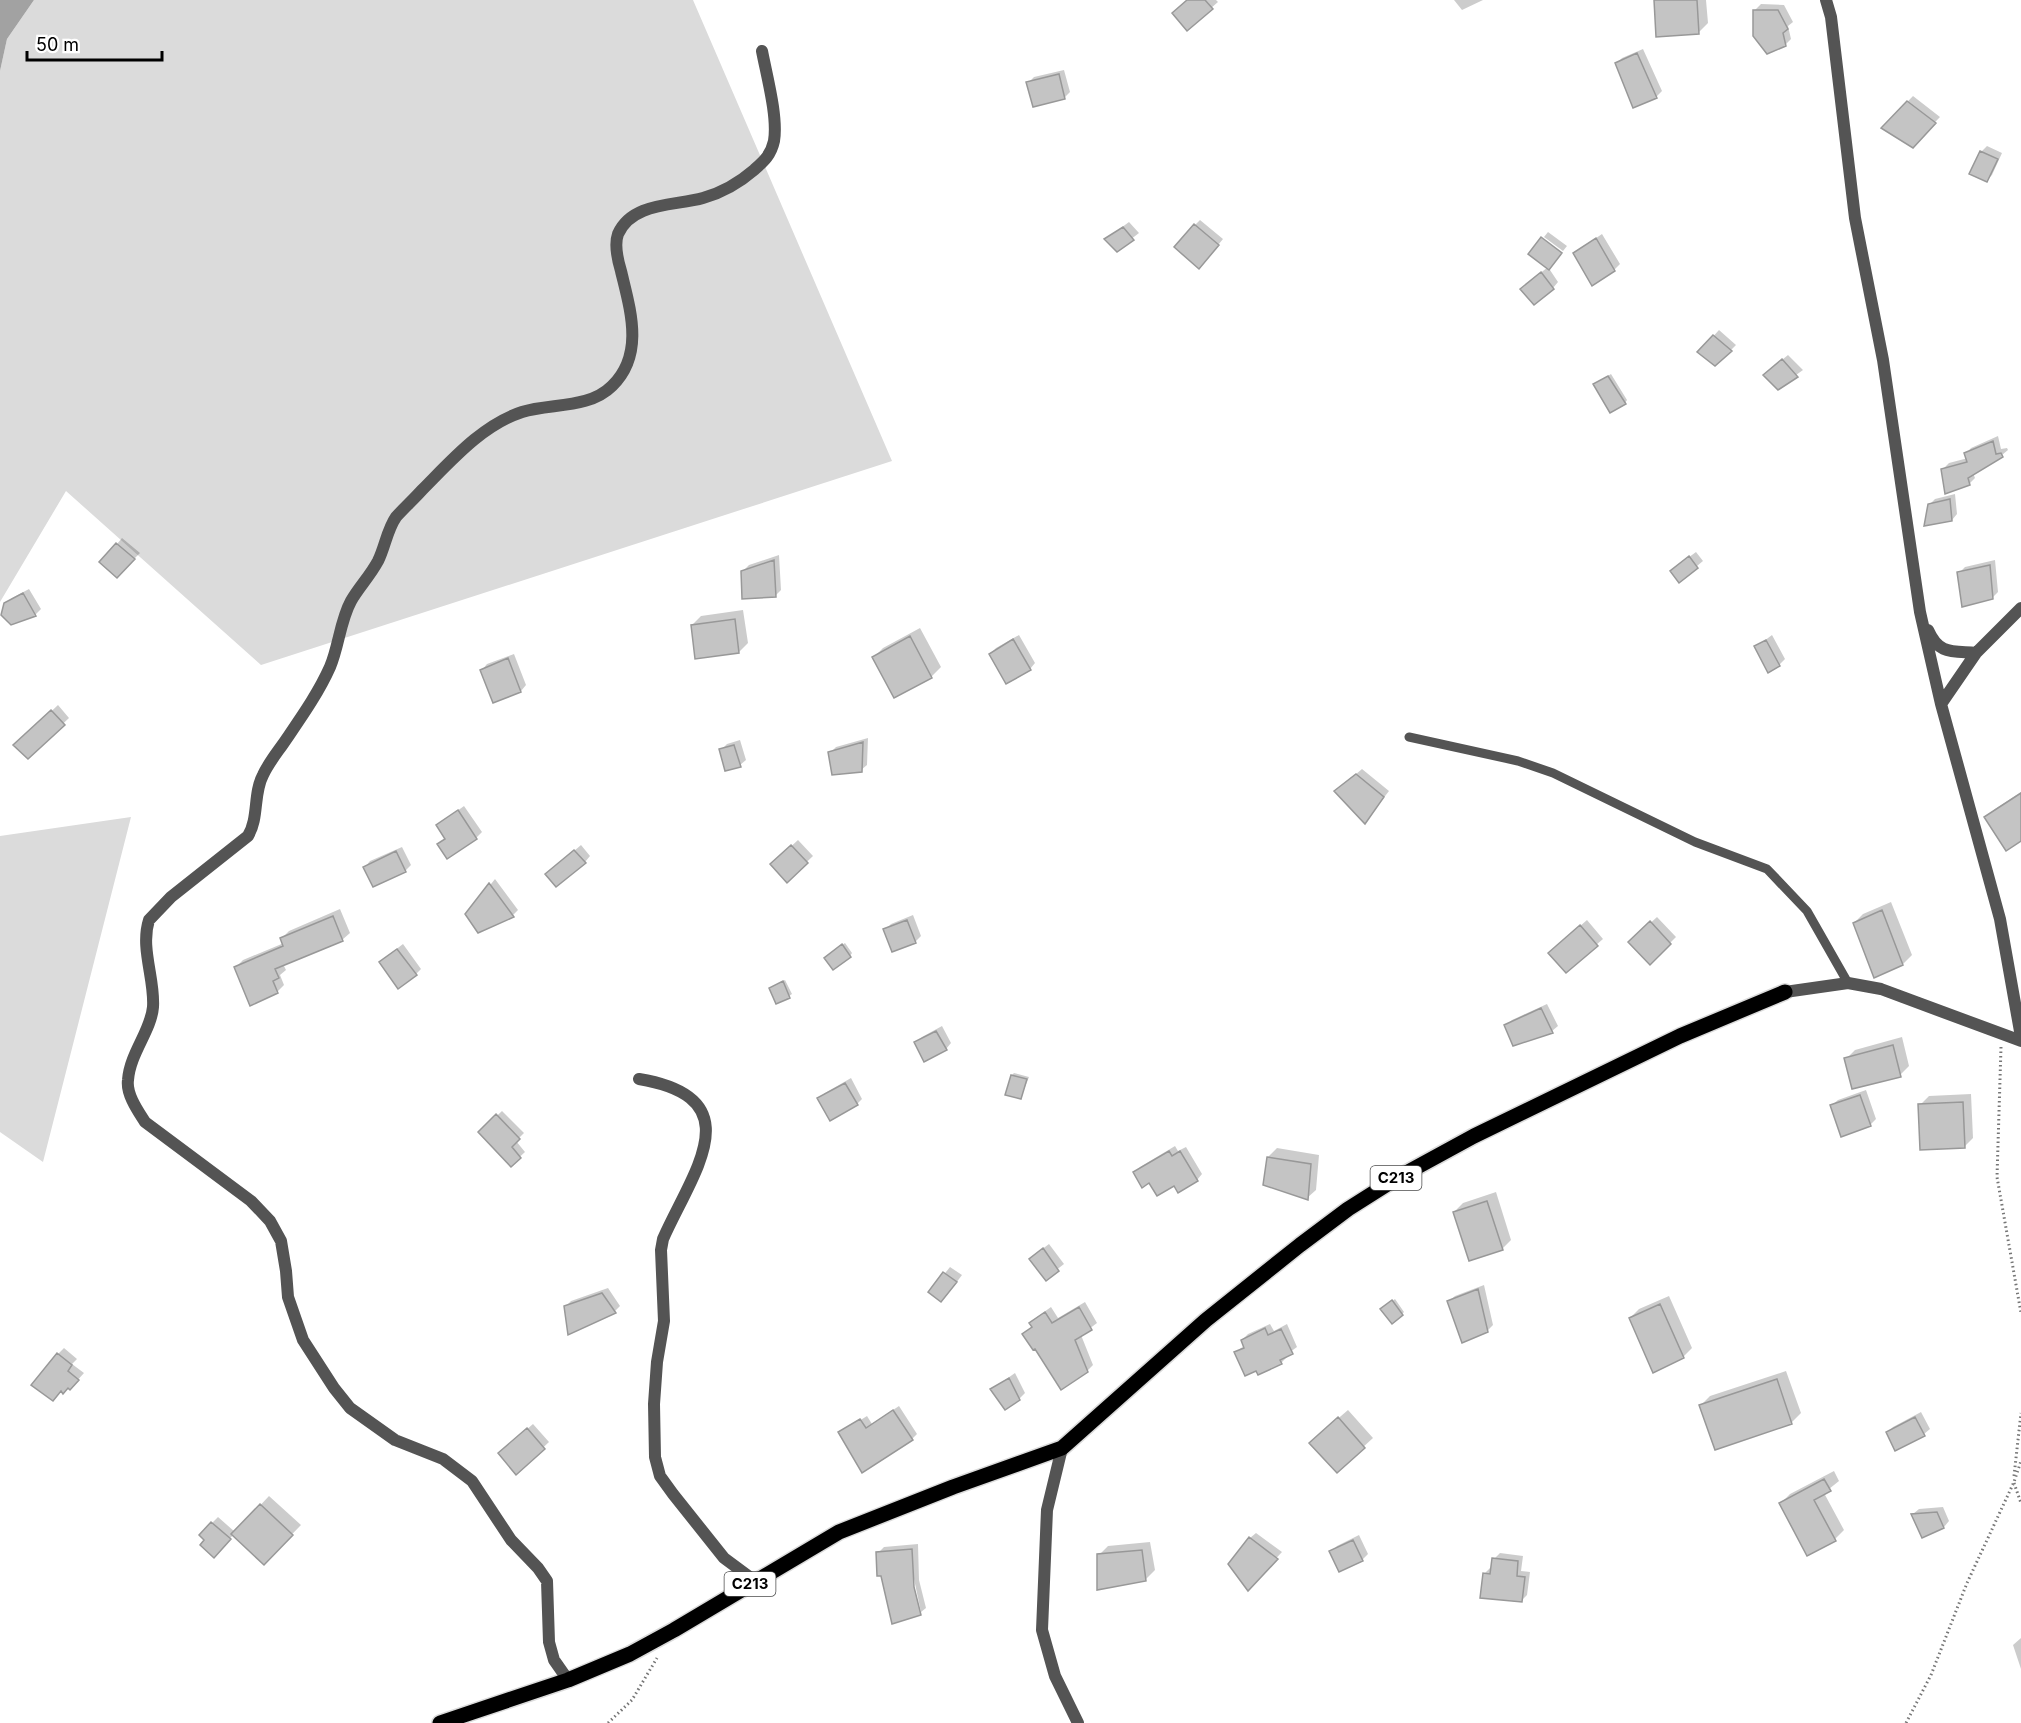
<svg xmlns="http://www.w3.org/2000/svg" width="2021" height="1723" font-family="Inter,sans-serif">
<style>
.green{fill:#dbdbdb}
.water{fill:#a2a2a2}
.shadow{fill:#0003}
.building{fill:#c4c4c4;stroke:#989898;stroke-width:1.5}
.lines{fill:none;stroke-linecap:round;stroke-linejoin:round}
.primary-casing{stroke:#dbdbdb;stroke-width:18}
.path{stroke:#767676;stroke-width:3;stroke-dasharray:1.5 3;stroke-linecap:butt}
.service{stroke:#545454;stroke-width:9}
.minor{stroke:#545454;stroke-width:12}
.primary{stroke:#000;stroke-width:15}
.labels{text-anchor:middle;stroke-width:4.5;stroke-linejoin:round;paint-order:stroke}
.shield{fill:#fff;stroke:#4c4c4c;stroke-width:1.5}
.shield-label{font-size:15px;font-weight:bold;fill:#000}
</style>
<rect width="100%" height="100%" fill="#fff"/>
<!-- green -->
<path class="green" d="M 34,0 L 693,0 L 892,461 L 261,665 L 66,491 L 0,602 L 0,71 L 7,39 Z
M 131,817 L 43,1162 L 0,1132 L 0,836 Z"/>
<!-- water -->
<path class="water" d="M 0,0 L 34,0 L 7,39 L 0,71 Z"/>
<!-- shadow -->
<path class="shadow" d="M 1188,0 L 1216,0 L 1218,2 L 1187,29 Z
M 1454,0 L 1483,0 L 1462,10 Z
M 1657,0 L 1706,0 L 1708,23 L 1699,32 Z
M 1761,4 L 1784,5 L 1793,22 L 1788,26 L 1791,39 L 1785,45 L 1755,10 Z
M 1643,49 L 1662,91 L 1656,97 L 1617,63 L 1622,58 Z
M 1064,70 L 1070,92 L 1064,98 L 1028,83 L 1034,77 Z
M 1913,96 L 1940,117 L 1912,146 L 1883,127 Z
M 1987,146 L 2002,153 L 1992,175 L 1987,180 L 1981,152 Z
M 1200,220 L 1223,239 L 1205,261 L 1195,225 Z
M 1129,222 L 1139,233 L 1117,250 L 1106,239 Z
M 1548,232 L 1567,246 L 1563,251 L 1544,237 Z
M 1602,234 L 1620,264 L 1614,270 L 1574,253 Z
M 1548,267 L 1558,282 L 1553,288 L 1528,283 Z
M 1719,330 L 1736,345 L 1731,350 L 1699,352 Z
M 1788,355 L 1803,370 L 1778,388 L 1770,370 Z
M 1611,374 L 1627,400 L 1625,403 L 1598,382 Z
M 1998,436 L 2001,449 L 2007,448 L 2008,450 L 2002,455 L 1973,473 L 1975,478 L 1969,484 L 1943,469 L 1949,463 L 1968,458 L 1966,454 L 1971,448 Z
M 1955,494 L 1957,514 L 1952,520 L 1929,505 L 1935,499 Z
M 122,538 L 140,553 L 117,576 L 117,544 Z
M 1696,552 L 1703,561 L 1679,581 L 1677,566 Z
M 779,555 L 781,590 L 775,596 L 743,571 L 749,565 Z
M 1995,560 L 1998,592 L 1992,598 L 1959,573 L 1965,567 Z
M 29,589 L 41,609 L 35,615 L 5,604 L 12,598 Z
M 743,610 L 748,643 L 739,652 L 692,625 L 701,616 Z
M 920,628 L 941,667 L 932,676 L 895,696 L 874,657 L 883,648 Z
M 1019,635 L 1035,663 L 1030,669 L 990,654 L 996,648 Z
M 1772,635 L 1785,659 L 1779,665 L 1756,647 Z
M 514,654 L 526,685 L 521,691 L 494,701 L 482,670 L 487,664 Z
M 58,705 L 69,718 L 28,757 L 16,745 Z
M 868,738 L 867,765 L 861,770 L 830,753 L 836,747 Z
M 740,740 L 746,760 L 740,765 L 721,750 L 727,744 Z
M 1362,769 L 1389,791 L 1365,822 L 1342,786 Z
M 2021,792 L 2021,839 L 1986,818 L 1995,809 Z
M 464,806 L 482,832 L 476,838 L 438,825 Z
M 798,840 L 813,856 L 787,881 L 772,864 Z
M 581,845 L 590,856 L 585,862 L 553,869 Z
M 402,847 L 411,865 L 405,871 L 365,867 L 370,861 Z
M 495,879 L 518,910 L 513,915 L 478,931 L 467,914 Z
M 1891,902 L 1912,955 L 1903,964 L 1854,923 L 1863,914 Z
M 340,909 L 350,933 L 342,940 L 283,964 L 286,970 L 280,975 L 284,985 L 277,992 L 236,967 L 243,960 L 284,943 L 282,938 L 289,931 Z
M 913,915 L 921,936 L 915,942 L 885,930 L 891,924 Z
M 1657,917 L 1676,937 L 1650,963 L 1630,942 Z
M 1587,920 L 1603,939 L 1566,971 L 1556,947 Z
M 845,943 L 852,953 L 850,956 L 828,955 Z
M 403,944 L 421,969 L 416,974 L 386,957 Z
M 785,980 L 792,994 L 789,996 L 771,988 Z
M 1547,1004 L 1558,1026 L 1552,1031 L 1506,1026 L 1512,1020 Z
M 942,1026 L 951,1043 L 946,1049 L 916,1043 L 922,1037 Z
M 1902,1037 L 1909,1066 L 1900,1075 L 1846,1059 L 1855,1050 Z
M 1014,1073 L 1029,1077 L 1021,1097 L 1012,1075 Z
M 851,1078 L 862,1099 L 857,1104 L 819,1099 L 825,1093 Z
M 1866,1090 L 1876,1119 L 1870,1125 L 1832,1105 L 1838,1100 Z
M 1971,1094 L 1973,1138 L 1964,1147 L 1920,1105 L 1929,1096 Z
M 502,1111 L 524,1133 L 516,1141 L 525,1152 L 511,1165 L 480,1132 Z
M 1175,1146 L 1178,1151 L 1186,1147 L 1202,1174 L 1197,1180 L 1175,1184 L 1150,1181 L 1135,1173 L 1140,1167 Z
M 1277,1148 L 1319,1155 L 1316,1190 L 1307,1198 L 1268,1157 Z
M 1496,1192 L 1511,1240 L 1502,1249 L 1454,1212 L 1463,1203 Z
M 1049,1244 L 1064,1264 L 1046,1278 L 1037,1253 Z
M 950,1267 L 962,1275 L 947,1295 L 930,1292 Z
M 1484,1285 L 1493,1325 L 1487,1331 L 1449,1301 L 1455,1296 Z
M 608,1288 L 620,1306 L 615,1311 L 565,1307 L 571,1301 Z
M 1669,1296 L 1692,1348 L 1683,1357 L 1630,1318 L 1639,1309 Z
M 1395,1299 L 1404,1312 L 1402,1314 L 1385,1307 Z
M 1085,1302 L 1097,1323 L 1081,1335 L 1093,1365 L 1087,1371 L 1035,1347 L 1024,1334 L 1033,1326 L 1031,1323 L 1037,1317 L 1051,1307 L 1058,1318 Z
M 1270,1324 L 1274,1331 L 1287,1324 L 1297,1347 L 1286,1355 L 1287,1357 L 1281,1363 L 1259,1373 L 1236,1352 L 1245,1345 L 1242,1340 L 1248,1334 Z
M 64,1348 L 77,1359 L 72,1364 L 84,1373 L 75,1383 L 68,1387 L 58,1354 Z
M 1786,1371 L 1801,1413 L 1792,1422 L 1715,1448 L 1701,1405 L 1710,1396 Z
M 1015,1373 L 1025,1393 L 1019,1399 L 992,1389 Z
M 899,1406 L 917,1434 L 912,1439 L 843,1431 L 867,1416 L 872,1424 Z
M 1348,1410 L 1373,1438 L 1337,1471 L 1320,1434 Z
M 1921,1412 L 1930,1429 L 1924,1434 L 1888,1432 L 1893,1427 Z
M 533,1424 L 549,1442 L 516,1473 L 505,1448 Z
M 1834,1471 L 1839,1481 L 1824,1493 L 1844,1530 L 1835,1539 L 1781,1503 L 1790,1494 Z
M 269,1496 L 301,1525 L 264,1563 L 233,1535 L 214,1556 L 207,1540 L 201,1535 L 212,1523 L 218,1517 L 235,1532 Z
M 1943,1507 L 1949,1521 L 1944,1527 L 1922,1536 L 1913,1514 L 1919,1509 Z
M 1256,1533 L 1282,1552 L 1248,1588 L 1250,1538 Z
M 1359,1535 L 1368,1554 L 1363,1559 L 1340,1570 L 1331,1552 L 1337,1546 Z
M 1150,1542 L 1155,1570 L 1146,1579 L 1099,1555 L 1108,1546 Z
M 918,1544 L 919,1580 L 926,1608 L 921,1612 L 914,1579 L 911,1580 L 918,1612 L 921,1612 L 893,1622 L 882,1574 L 878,1574 L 878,1553 L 884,1547 Z
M 1500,1553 L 1523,1556 L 1521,1571 L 1530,1572 L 1527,1595 L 1521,1601 L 1484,1574 L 1490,1568 L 1493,1568 L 1494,1559 Z
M 2021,1638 L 2021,1669 L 2013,1645 Z"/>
<!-- building -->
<path class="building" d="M 1187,0 L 1205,0 L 1213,9 L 1187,31 L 1172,13 Z
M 1654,0 L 1697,0 L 1699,34 L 1656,37 Z
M 1753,10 L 1778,10 L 1788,29 L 1783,33 L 1786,46 L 1767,54 L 1753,36 Z
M 1637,53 L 1657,98 L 1633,108 L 1615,63 Z
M 1059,74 L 1065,99 L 1033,107 L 1026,82 Z
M 1907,101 L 1936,123 L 1913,148 L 1881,128 Z
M 1980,151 L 1998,159 L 1987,182 L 1969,174 Z
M 1194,224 L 1219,245 L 1199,269 L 1174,247 Z
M 1123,227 L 1134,240 L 1117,252 L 1104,239 Z
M 1541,237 L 1562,253 L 1549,270 L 1528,254 Z
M 1596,238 L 1615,271 L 1592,286 L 1573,253 Z
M 1541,272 L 1554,289 L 1534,305 L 1520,289 Z
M 1713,335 L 1732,351 L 1715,366 L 1697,352 Z
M 1782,359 L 1798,377 L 1778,390 L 1763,375 Z
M 1608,376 L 1626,404 L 1610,413 L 1593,384 Z
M 1993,441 L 1996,454 L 2001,453 L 2003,457 L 1968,478 L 1970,485 L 1945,494 L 1941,469 L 1967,462 L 1964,453 Z
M 1950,499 L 1952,521 L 1924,526 L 1928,504 Z
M 116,543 L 135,559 L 117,578 L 99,562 Z
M 1689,556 L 1698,568 L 1679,583 L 1670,571 Z
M 774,560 L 776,597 L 742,599 L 741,571 Z
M 1990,565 L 1993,599 L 1962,607 L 1957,572 Z
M 23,593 L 36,616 L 11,625 L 1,615 L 4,603 Z
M 735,619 L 739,653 L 695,659 L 691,625 Z
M 910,636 L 932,678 L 894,698 L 872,657 Z
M 1013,639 L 1031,670 L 1006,684 L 989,654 Z
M 1766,640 L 1780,666 L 1768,673 L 1754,646 Z
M 508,658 L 521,692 L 493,703 L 480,670 Z
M 51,710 L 65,725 L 28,759 L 13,745 Z
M 863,742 L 862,772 L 832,775 L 828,752 Z
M 734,745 L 741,767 L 725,771 L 719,749 Z
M 1356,774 L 1384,797 L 1365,824 L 1334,791 Z
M 2021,793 L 2021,841 L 2006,851 L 1984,817 Z
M 458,810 L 477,839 L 447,859 L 437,844 L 445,839 L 436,825 Z
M 791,845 L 808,863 L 787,883 L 770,864 Z
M 574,850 L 586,863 L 556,887 L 545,874 Z
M 396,851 L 406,872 L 373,887 L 363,867 Z
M 489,883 L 514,917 L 478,933 L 465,914 Z
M 1882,910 L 1903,965 L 1874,978 L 1853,923 Z
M 333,916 L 343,941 L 275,969 L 279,978 L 273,981 L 278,993 L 250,1006 L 234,967 L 283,946 L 280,938 Z
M 907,920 L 916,943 L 892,952 L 883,929 Z
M 1650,921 L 1671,944 L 1650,965 L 1628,942 Z
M 1580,925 L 1598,946 L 1566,973 L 1548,953 Z
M 842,944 L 851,957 L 833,970 L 824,958 Z
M 397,949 L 417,975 L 398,989 L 379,962 Z
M 783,981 L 790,998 L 776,1004 L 769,988 Z
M 1541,1008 L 1553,1033 L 1513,1046 L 1504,1025 Z
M 936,1031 L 947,1050 L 924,1062 L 914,1042 Z
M 1893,1045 L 1901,1077 L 1852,1089 L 1844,1058 Z
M 1011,1075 L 1027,1079 L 1021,1099 L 1005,1095 Z
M 845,1083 L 858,1105 L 830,1121 L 817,1098 Z
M 1860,1095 L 1871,1126 L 1841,1137 L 1830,1105 Z
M 1963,1102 L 1965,1148 L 1920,1150 L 1918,1104 Z
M 496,1114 L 520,1139 L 512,1147 L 521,1158 L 511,1167 L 478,1132 Z
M 1169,1151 L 1172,1156 L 1180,1151 L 1198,1181 L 1178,1193 L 1174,1186 L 1157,1196 L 1149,1183 L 1142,1188 L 1133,1172 Z
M 1267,1157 L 1311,1164 L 1308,1200 L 1263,1185 Z
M 1487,1201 L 1503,1250 L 1469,1261 L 1453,1212 Z
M 1043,1248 L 1059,1271 L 1046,1281 L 1029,1259 Z
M 943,1272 L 957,1282 L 941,1302 L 928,1292 Z
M 1478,1289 L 1488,1332 L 1462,1343 L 1447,1301 Z
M 602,1293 L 616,1313 L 568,1335 L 564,1306 Z
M 1392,1300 L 1403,1315 L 1392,1324 L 1380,1309 Z
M 1660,1304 L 1684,1358 L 1653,1373 L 1629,1318 Z
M 1079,1307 L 1092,1330 L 1075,1340 L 1088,1372 L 1061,1390 L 1035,1349 L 1033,1350 L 1022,1334 L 1032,1327 L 1029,1323 L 1045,1312 L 1052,1323 Z
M 1265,1328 L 1268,1335 L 1281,1329 L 1293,1354 L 1280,1360 L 1282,1364 L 1258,1375 L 1256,1371 L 1245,1376 L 1234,1352 L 1244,1348 L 1241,1340 Z
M 57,1353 L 72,1365 L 68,1371 L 79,1380 L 70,1390 L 68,1388 L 63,1394 L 61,1391 L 53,1401 L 31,1385 Z
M 1009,1378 L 1020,1400 L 1005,1410 L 990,1389 Z
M 1777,1379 L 1792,1424 L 1715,1450 L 1699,1405 Z
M 893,1410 L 913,1440 L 862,1473 L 838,1432 L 860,1419 L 866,1428 Z
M 1338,1417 L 1365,1448 L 1337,1473 L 1309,1443 Z
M 1915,1417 L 1925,1436 L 1895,1451 L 1886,1432 Z
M 527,1428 L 545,1449 L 516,1475 L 498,1453 Z
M 1824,1479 L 1831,1491 L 1814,1500 L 1836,1541 L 1807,1556 L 1779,1503 Z
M 260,1504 L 293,1535 L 264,1565 L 231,1534 Z
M 1937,1512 L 1944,1528 L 1922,1538 L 1911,1514 Z
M 211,1522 L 231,1539 L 214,1558 L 200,1545 L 204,1540 L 199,1535 Z
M 1249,1537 L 1278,1559 L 1248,1591 L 1228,1564 Z
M 1353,1540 L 1363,1561 L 1339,1572 L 1329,1551 Z
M 912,1549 L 914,1587 L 921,1615 L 892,1624 L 881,1576 L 877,1576 L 876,1552 Z
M 1142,1550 L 1146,1581 L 1097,1590 L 1097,1554 Z
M 1492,1558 L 1518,1561 L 1517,1576 L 1525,1577 L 1522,1602 L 1480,1598 L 1483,1573 L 1490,1574 Z"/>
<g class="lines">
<defs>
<path id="primary" d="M 440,1723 L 568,1680 L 630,1654 L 674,1630 L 839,1532 L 953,1487 L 1062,1448 L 1206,1320 L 1300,1245 L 1348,1209 L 1397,1178 L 1474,1136 L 1680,1036 L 1785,992"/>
</defs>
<!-- primary casing -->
<use href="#primary" class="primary-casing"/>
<!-- path -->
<path class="path" d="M 2001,1047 L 1997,1177 L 2021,1313
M 2014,1476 L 2021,1413
M 2014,1483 L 2021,1503
M 608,1723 L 632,1700 L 657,1658
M 1906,1723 L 1931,1675 L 1967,1583 L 2014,1482 L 2021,1461"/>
<!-- service -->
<path class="service" d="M 1409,737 L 1518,761 L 1553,773 L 1695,842 L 1767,869 L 1807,911 L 1848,983"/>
<!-- minor -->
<path class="minor" d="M 1826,0 L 1831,17 L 1855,218 L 1883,360 L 1920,612 L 1941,704
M 2021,608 L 1976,653 L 1941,704 L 2000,919 L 2021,1037
M 1928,630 C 1939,655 1952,651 1976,653
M 1785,992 L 1848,983 L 1881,989 L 2021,1041
M 639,1079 C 754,1098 692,1173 663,1239 L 661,1250 L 664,1321 L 657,1362 L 654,1404 L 655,1457 L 660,1476 L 673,1494 L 724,1558 L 755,1581
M 1062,1448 L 1047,1510 L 1042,1630 L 1055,1676 L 1078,1723
M 568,1680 L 554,1660 L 549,1642 L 547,1581 L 538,1568 L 511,1540 L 472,1481 L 443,1459 L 395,1440 L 350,1408 L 334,1388 L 303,1340 L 288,1297 L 286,1271 L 281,1241 L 270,1221 L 251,1201 L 145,1122 C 138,1111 126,1094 128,1080 C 130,1053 151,1031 153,1007 C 155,979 140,948 149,920 L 171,897 L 248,836 C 259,818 253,794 263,775 C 268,764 276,754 283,744 C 300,719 318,694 330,667 C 339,646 340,621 351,601 C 359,587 370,576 378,561 C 385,547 387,530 396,517 C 404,508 414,499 422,490 C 451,461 482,425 522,412 C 551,403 589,409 612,386 C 645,354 630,309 621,271 C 618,261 614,245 618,234 C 632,202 675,206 703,198 C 721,193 739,183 754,170 C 764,161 771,155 774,141 C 778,117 767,77 762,51"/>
<!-- primary -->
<use href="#primary" class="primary"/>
</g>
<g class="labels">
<!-- shield labels -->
<g class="shield">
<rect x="1370.5" y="1166" width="51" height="24" rx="4.5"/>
<rect x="724.5" y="1572" width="51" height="24" rx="4.5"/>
</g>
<g class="shield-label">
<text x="1396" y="1183">C213</text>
<text x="750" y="1589">C213</text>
</g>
</g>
<!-- scale -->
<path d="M27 51v9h135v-9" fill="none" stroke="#000000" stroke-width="3"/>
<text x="36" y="51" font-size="18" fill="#000000" stroke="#ffffff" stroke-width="4.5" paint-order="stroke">50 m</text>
</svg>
